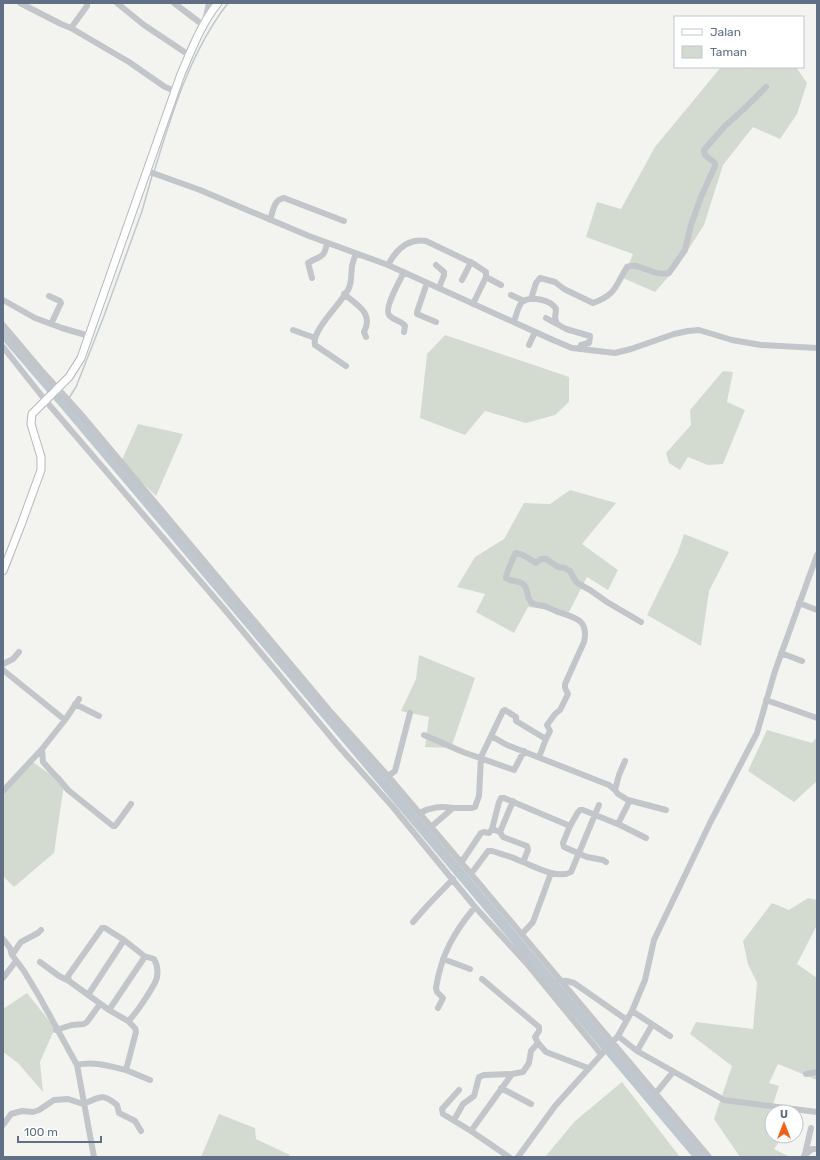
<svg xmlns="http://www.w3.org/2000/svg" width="820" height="1160" font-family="Rubik,sans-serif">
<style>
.green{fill:#d3dbd0}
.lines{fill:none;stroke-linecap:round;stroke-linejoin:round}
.stream{stroke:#bec8ce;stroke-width:1.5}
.river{stroke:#bec8ce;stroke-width:10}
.major-casing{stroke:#b5b8bd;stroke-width:9}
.minor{stroke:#c2c5c9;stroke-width:6}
.major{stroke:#fff;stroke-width:7}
</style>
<rect width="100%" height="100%" fill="#f3f4ef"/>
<!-- green -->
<path class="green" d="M 721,67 L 796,67 L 807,83 L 797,114 L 780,139 L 753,127 L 723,165 L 704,225 L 677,267 L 655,292 L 623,278 L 633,254 L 586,237 L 597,202 L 621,209 L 655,147 Z
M 445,335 L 569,377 L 569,402 L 555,415 L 526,423 L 485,411 L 465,435 L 420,418 L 427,354 Z
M 723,371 L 733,372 L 727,402 L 745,410 L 723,464 L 708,465 L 688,457 L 680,470 L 669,463 L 666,453 L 691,425 L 690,410 Z
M 138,424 L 183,434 L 156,496 L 121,462 Z
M 570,490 L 616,503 L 582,544 L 618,570 L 608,590 L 587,577 L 569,612 L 528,607 L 514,633 L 476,612 L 485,594 L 457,587 L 475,557 L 504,539 L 524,503 L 550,504 Z
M 684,534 L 729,552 L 709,591 L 701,646 L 647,615 L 678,552 Z
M 419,655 L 475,678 L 451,748 L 425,747 L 429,717 L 401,711 L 416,679 Z
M 767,730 L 812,743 L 817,737 L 817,781 L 794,802 L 748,771 Z
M 30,760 L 64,784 L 54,853 L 14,887 L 3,876 L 3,791 Z
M 808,898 L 817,900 L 817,925 L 797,964 L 817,978 L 817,1080 L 778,1064 L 769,1083 L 779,1086 L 771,1111 L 778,1112 L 772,1112 L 772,1136 L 783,1136 L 774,1149 L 790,1157 L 740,1157 L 714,1119 L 732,1066 L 690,1034 L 696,1022 L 753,1029 L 757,983 L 748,964 L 743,941 L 772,903 L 789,910 Z
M 27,993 L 55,1028 L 40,1062 L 43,1092 L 18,1063 L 3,1052 L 3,1009 Z
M 622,1082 L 680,1157 L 545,1157 L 575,1121 Z
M 219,1114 L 255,1128 L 256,1139 L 290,1155 L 289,1157 L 201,1157 Z"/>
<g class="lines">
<!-- stream -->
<path class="stream" d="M 154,172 C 172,113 190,52 228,3
M 69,398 L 76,387 L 104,316 L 142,211 L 152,176"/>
<!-- river -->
<path class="river" d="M 3,333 L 65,405 L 699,1157"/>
<defs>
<path id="major" d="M 3,571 L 21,525 L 41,470 L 41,457 L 31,424 L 32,414 L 69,377 L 81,358 L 181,74 C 192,49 201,24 218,3"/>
</defs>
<!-- major casing -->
<use href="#major" class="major-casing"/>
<!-- minor -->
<path class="minor" d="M 20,3 L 61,24 L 71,28 L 129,62 L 165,87 L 175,91
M 117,3 L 144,25 L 189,55
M 174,3 L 203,25
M 205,21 L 209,3
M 71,28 L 87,6 L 87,3
M 147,171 L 200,190 L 309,236 L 388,265 L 553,340 L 572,348 L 615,353 L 631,349 L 674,334 L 688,331 L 699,330 L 732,340 L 761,345 L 817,348
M 270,220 C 273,211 274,199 284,198 L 344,221
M 388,265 C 396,250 408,238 426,241 L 474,264 L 486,272 L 486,277
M 436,265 L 444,272 L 444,275 L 439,288
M 404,272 C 400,280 384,308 389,315 C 392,320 401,320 405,326 L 404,332
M 312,278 L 308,263 C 320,255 324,260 327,243
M 462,280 L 471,262
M 427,283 L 417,312 L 417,314 L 436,322
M 344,294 C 357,305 374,313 364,332 L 366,337
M 511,295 L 524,301
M 49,296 L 60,301 L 61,303 L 51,324
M 531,299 L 536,283 L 540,278 L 555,282 L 564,289 L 593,303 C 617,294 615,286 627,267 C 638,261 652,277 669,273 L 685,250 L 691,225 L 701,197 L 715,166 L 715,163 L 705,155 L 704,150 L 725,126 L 745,108 L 766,87
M 3,300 L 35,318 L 62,328 L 89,336
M 473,304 L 486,277 L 501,285
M 546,318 L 555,323
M 514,322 C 516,316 518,305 523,301 C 532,296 551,300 556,309 L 555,318 L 557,324 L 566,329 L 590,336 L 589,343 L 581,345 L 579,349
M 3,325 L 41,370 L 80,413 L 329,710 L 388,776 L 482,887 L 709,1157
M 293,330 L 315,338
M 529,345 L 535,332
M 3,347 L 45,400 L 225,610 L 341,749 L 392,806 L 475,907 L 528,965 L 601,1054
M 346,366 L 315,345 C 311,330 343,302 349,288 C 352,281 351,273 352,266 C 353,262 354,258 356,254
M 799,603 L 817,610
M 781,653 L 802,661
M 3,664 L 13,659 L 19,652
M 3,670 L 65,720 L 79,699
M 766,700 L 817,718
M 75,704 L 99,716
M 65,720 L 42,749 L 43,762 L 52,772 L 58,778 L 68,790 L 113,826 L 115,826 L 131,804
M 424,735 L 463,752 L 514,770 L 524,751
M 491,736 L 507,745 L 609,785 L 615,790
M 539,757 L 546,739
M 388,776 L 395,771 L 410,713
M 3,791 L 42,749
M 628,800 L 666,810
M 420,813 C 431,807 440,806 453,808
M 618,824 L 629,802 L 628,800 L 618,794 L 615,790 L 619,775 L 625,761
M 570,826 L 578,812 L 580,810 L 583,810 L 620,825 L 646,838
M 431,827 L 453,808 L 472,808 L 475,807 L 479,796 L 481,757 L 503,711 L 505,710 L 516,717 L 516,721 L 546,739 L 550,731 L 547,725 L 555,714 L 560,710 L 568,694 L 565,688 L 565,684 L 584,642 C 589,620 576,618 558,612 C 554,610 549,608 544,606 C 540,605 535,605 532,603 C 526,599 529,588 523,584 C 518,580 511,582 506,578 C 506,574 513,559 515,554 L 516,553 L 523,555 L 536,563 L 541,559 L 546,559 L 558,567 L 565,568 L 570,571 L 576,582 L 579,584 L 590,590 L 607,602 L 641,622
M 492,829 L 499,802 L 501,798 L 504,798 L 570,826 L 563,843 L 564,847 L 587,857 L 603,860 L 606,862
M 500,832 L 503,837 L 527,846 L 528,850 L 523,862
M 461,863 L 481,833 L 484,832 L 489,833 L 492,829 L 500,832 L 513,801
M 471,874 L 488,851 L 492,851 C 501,854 510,856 518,860 C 532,865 557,880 571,872 L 599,805
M 413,922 L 427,906 L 453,879
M 522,934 L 533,922 L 551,873
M 3,939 L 10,948 L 12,955 L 24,971 L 39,996 L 77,1065 L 94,1157
M 124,940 L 105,928 L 102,928 L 68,976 L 69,981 L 109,1010 L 128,1021 C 134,1017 156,984 157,977 C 158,971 157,964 154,959 L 144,956
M 12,955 L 21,942 L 38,933 L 41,930
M 443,959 L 470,969
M 40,962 L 59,976 L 69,981
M 3,978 L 16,961
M 482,979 L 539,1027 L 539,1031 L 535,1037 L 538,1043 L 546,1052 L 588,1068
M 559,980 L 567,981 L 574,983 L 627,1020
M 88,995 L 124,940 L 143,955 L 144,958 L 109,1010
M 438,1008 L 443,998 L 437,992 L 436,988 C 441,955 454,932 475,907
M 632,1011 L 670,1036
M 56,1030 L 72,1025 L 84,1024 L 87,1022 L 100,1004
M 618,1036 L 637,1051 L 724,1100 L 817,1112
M 637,1051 L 652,1025
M 77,1065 C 93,1061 110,1066 126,1070 L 136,1032 L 135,1028 L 128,1021
M 126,1070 L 150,1080
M 806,1074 L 817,1072
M 501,1088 L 531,1104
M 459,1090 L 442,1109 L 443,1114 L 471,1131 L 509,1157
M 656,1093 L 673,1072
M 454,1120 L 463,1104 L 474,1096 L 479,1077 L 484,1075 L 512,1074
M 3,1125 L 11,1114 L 22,1111 L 33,1112 L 39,1110 L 54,1100 L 68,1099 L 83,1104 C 100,1098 101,1092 117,1105 L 119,1113 L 135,1121 L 141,1131
M 471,1131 L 512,1074 L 523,1072 L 529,1063 L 531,1051 L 538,1043
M 805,1154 L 811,1128
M 804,1156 L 812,1149 L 817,1149
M 518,1157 L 555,1106 L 618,1036 L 632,1011 L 645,980 L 654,940 L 710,823 L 757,733 L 775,671 L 817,555"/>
<!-- major -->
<use href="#major" class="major"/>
</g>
<!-- border -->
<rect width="820" height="1160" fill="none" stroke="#606f83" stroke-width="8"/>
<!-- legend -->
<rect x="674" y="16" width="130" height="52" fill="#ffffff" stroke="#bfc5cd"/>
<rect x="682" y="29" width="20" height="6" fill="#ffffff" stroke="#bfc5cd"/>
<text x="710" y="36" font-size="12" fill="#606f83">Jalan</text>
<rect x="682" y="46" width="20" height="12" fill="#d3dbd0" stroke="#bfc5cd"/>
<text x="710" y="56" font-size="12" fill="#606f83">Taman</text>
<!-- north arrow -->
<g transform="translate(784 1124)"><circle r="19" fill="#ffffff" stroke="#bfc5cd"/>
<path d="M0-3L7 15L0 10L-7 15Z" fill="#f06113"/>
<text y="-6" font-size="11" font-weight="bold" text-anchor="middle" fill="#606f83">U</text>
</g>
<!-- scale -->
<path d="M18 1136v6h83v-6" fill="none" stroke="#606f83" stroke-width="2"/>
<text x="24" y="1136" font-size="12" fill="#606f83" stroke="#ffffff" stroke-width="3" paint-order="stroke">100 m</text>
</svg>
